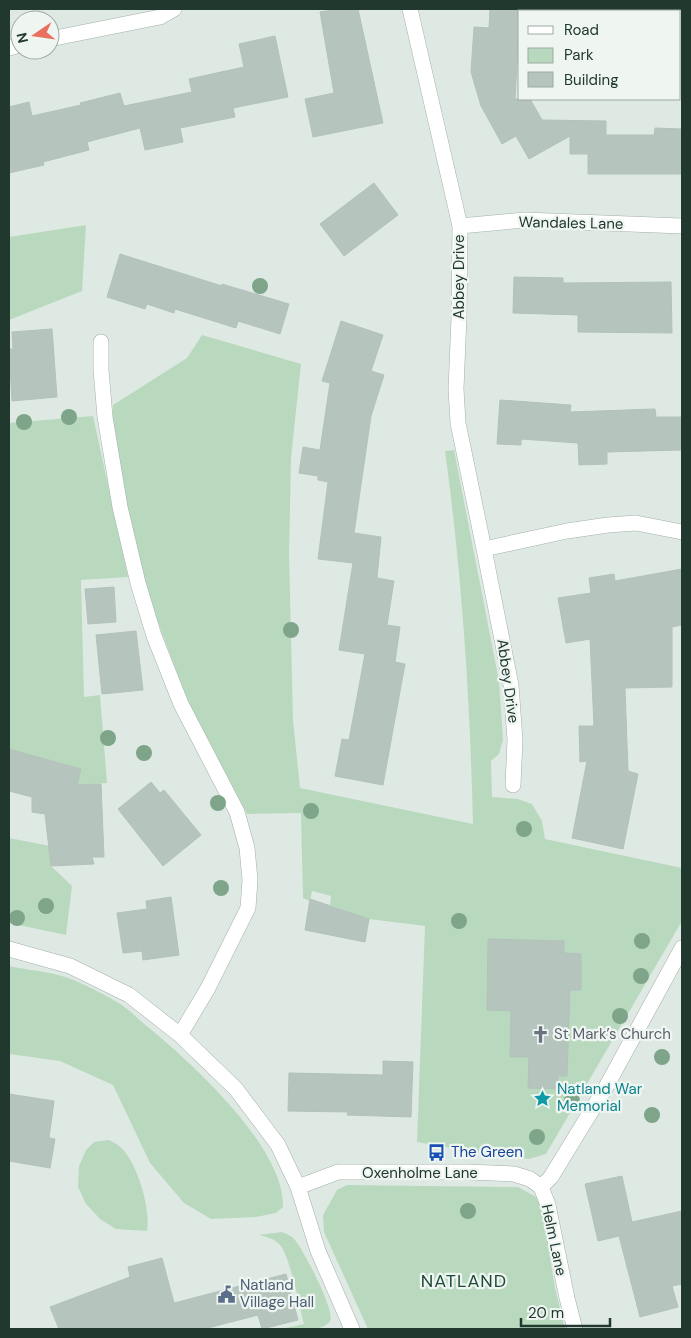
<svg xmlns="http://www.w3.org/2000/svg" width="691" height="1338" font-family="'DM Sans',sans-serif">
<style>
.green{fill:#b9d9be}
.building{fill:#b5c4bc;stroke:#b2c2ba}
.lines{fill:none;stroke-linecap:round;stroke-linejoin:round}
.lane-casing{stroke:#a2b0a9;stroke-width:16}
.street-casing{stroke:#a2b0a9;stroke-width:16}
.lane{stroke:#fff;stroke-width:15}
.street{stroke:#fff;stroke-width:15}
.tree{fill:#7ea489}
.labels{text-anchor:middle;stroke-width:4.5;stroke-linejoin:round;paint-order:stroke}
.street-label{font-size:15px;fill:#21382f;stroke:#eff6f2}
.worship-label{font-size:15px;fill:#5b616d;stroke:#eff6f2;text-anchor:start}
.culture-label{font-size:15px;fill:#0d838f;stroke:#eff6f2;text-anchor:start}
.transit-label{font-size:15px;fill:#164399;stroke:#eff6f2;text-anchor:start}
.service-label{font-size:15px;fill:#4e5e75;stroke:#eff6f2;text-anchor:start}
.quarter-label{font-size:18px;letter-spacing:1px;fill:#1f4939;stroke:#eff6f2}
</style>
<rect width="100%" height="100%" fill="#dfe9e3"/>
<!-- green -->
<path class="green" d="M 86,225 L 82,291 L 9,320 L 9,237 Z
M 202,335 L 301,364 L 291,458 L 289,553 L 293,720 L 300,788 L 473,824 C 470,699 462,574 445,451 L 454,450 L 499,681 L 503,740 L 499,754 L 491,761 L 492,797 L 518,799 L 532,804 L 542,821 L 545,839 L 682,868 L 682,921 L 546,1154 L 529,1159 L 484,1154 L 417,1142 L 425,926 L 369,919 L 330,905 L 331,896 L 312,891 L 310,901 L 303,898 L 301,813 L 247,814 L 188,701 L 151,604 L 126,506 L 113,439 L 113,405 L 187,358 Z
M 93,416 L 128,577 L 81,580 L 84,697 L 100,695 L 107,783 L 77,785 L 81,769 L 9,749 L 9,423 Z
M 9,838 L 50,846 L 51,866 L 72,886 L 66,935 L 9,923 Z
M 9,966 C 27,970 47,971 65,977 C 78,981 104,994 117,1002 C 128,1008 139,1020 149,1028 C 193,1064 285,1148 283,1207 L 276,1213 L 256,1217 L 211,1219 L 184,1203 L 150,1163 L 113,1085 L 60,1061 L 9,1054 Z
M 109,1140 C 112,1142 116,1143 119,1146 C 137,1160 151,1209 147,1231 L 116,1229 L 100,1219 L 86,1204 L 78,1187 L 79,1166 L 86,1150 L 94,1142 Z
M 347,1185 L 518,1187 L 536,1197 L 542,1209 L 555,1288 L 565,1329 L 368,1329 L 324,1232 L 323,1215 L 337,1190 Z
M 282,1232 C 286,1234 292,1236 295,1240 C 303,1250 336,1311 330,1321 C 322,1333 294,1329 281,1329 L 304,1324 C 299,1306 291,1259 280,1245 C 275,1239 267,1237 259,1235 Z"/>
<!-- building -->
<path class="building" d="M 339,9 L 358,9 L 383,123 L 313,137 L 305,99 L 334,93 L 320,12 Z
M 490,9 L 520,9 L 515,99 L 530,99 L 542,120 L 606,121 L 606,135 L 654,135 L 655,128 L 682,129 L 682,174 L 588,174 L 588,154 L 570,154 L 570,136 L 529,159 L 516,136 L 502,144 L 481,106 L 471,72 L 474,27 L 489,28 Z
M 275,36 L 288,97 L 233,108 L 235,117 L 180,128 L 183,142 L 145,150 L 140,128 L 87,142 L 89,150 L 43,162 L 44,165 L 9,173 L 9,107 L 29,102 L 32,116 L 81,105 L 80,103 L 120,93 L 124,106 L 192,92 L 189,79 L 244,67 L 239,44 Z
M 374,183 L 398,215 L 344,256 L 320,224 Z
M 120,254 L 222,286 L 222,284 L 289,304 L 280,334 L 238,321 L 236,328 L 175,309 L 174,313 L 147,304 L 145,309 L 107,297 Z
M 514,277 L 563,278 L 563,283 L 671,282 L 672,333 L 578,332 L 578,315 L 513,313 Z
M 341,321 L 383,335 L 371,371 L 384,375 L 371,416 L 354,533 L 381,537 L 377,578 L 394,581 L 387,625 L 400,627 L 395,662 L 405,664 L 383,785 L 335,776 L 342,739 L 349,740 L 365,654 L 339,650 L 353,563 L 318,559 L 328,482 L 318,480 L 318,476 L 299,473 L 303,447 L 320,450 L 330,383 L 322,381 Z
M 52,329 L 57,397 L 12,401 L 9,349 L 13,349 L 12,332 Z
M 500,400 L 571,405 L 570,412 L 655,409 L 656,417 L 682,417 L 682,450 L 607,452 L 607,464 L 579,465 L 578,443 L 521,439 L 521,445 L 497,444 Z
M 682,569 L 682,625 L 672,627 L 672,687 L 625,688 L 628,771 L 638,774 L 623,849 L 572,838 L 587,761 L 580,762 L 579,726 L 594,726 L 590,639 L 566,643 L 558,598 L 591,593 L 589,578 L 614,574 L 615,581 Z
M 114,587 L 116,622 L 88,624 L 85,589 Z
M 136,631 L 143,690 L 102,694 L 96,635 Z
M 9,749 L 81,769 L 77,785 L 101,784 L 104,857 L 92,857 L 94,864 L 51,866 L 45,814 L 32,812 L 32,797 L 9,791 Z
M 151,782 L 160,793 L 164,790 L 201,835 L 163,866 L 118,809 Z
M 171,897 L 179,955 L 143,960 L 142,951 L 123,953 L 117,913 L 147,909 L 146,901 Z
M 310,899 L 369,919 L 365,942 L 305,930 Z
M 488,939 L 564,941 L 564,953 L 581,954 L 581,990 L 570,990 L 567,1076 L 558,1076 L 558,1089 L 528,1088 L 529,1057 L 510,1057 L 511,1011 L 487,1010 Z
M 383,1061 L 413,1062 L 411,1117 L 347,1115 L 348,1112 L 288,1111 L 289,1073 L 383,1075 Z
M 9,1094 L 54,1101 L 49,1138 L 55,1139 L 50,1168 L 9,1161 Z
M 622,1176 L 632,1222 L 682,1211 L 682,1284 L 672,1286 L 678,1307 L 640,1317 L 619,1236 L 598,1241 L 585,1184 Z
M 162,1258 L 174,1303 L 286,1274 L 298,1320 L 262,1329 L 258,1315 L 204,1329 L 59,1329 L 50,1307 L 130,1277 L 128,1267 Z"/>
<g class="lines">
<defs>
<path id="lane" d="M 101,342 L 101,370 L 105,417 L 120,507 L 138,583 L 154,636 L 181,704 L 237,812 L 247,848 L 250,880 L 248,908 L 208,988 L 180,1035"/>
<path id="street" d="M 410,9 L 460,226 L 459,317 L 456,389 L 458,423 L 484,549 L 567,531 L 608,525 L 636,523 L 682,532
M 50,39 L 160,17 L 174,9
M 9,48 L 20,45
M 460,226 L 525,220 L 682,226
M 484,549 L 511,685 L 515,740 L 513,785
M 9,949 L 70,966 L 129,995 L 180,1035 L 236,1089 L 278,1145 L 298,1187 L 318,1251 L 352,1329
M 298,1187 L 338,1172 L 468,1172 L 514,1174 L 530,1179 L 541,1187 L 548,1205 L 567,1298 L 575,1329
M 541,1187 L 551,1177 L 606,1087 L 682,948"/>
</defs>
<!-- lane casing -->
<use href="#lane" class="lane-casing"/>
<!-- street casing -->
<use href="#street" class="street-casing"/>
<!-- lane -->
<use href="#lane" class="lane"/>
<!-- street -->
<use href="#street" class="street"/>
</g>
<!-- trees -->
<g class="tree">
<circle cx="260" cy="286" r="8"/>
<circle cx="69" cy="417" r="8"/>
<circle cx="24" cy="422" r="8"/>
<circle cx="291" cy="630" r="8"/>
<circle cx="108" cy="738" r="8"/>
<circle cx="144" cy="753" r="8"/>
<circle cx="218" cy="803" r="8"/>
<circle cx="311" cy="811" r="8"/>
<circle cx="524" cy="829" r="8"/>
<circle cx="221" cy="888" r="8"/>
<circle cx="46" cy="906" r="8"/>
<circle cx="17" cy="918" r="8"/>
<circle cx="459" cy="921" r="8"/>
<circle cx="642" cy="941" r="8"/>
<circle cx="641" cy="976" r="8"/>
<circle cx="620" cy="1016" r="8"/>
<circle cx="662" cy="1057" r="8"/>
<circle cx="572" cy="1101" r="8"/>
<circle cx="652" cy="1115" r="8"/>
<circle cx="537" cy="1137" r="8"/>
<circle cx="468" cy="1211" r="8"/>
</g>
<!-- icons -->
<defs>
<symbol id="church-bare" viewBox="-9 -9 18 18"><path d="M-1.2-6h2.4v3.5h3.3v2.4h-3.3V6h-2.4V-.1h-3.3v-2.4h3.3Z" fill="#6b7280" stroke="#eff6f2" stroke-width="2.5" paint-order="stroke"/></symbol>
<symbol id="sight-bare" viewBox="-9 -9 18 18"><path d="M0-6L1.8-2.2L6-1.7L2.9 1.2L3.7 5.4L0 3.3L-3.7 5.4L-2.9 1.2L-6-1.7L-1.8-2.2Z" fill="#0f9aa8" stroke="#eff6f2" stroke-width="2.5" paint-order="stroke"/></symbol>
<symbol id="bus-bare" viewBox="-9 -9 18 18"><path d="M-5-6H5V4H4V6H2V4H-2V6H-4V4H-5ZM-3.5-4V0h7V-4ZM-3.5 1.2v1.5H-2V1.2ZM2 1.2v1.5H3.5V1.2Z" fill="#1a4fb4" stroke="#eff6f2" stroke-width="2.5" paint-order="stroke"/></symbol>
<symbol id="civic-bare" viewBox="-9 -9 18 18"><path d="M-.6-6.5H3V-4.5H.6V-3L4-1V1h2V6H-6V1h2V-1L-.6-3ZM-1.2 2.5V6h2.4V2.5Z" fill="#5c6f8a" stroke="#eff6f2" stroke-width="2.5" paint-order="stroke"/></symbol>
</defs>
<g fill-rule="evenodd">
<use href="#church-bare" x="528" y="1022" width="25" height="25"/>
<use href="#sight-bare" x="530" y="1086" width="25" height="25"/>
<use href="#bus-bare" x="424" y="1140" width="25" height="25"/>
<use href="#civic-bare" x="214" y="1282" width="25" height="25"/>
</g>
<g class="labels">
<!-- street labels -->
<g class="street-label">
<text transform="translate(571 223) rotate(1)" y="5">Wandales Lane</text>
<text transform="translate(459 277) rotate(-90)" y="5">Abbey Drive</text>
<text transform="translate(508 681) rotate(82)" y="5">Abbey Drive</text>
<text x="420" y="1178">Oxenholme Lane</text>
<text transform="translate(554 1240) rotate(78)" y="5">Helm Lane</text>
</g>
<!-- worship labels -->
<g class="worship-label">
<text x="554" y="1039">St Mark’s Church</text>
</g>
<!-- culture labels -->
<g class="culture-label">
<text x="557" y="1094">Natland War<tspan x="557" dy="17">Memorial</tspan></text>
</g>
<!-- transit labels -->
<g class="transit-label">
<text x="451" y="1157">The Green</text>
</g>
<!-- service labels -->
<g class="service-label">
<text x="240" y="1290">Natland<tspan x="240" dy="17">Village Hall</tspan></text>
</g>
<!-- quarter labels -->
<g class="quarter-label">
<text x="464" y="1287">NATLAND</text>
</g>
</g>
<!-- border -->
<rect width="691" height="1338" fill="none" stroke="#21382f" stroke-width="20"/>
<!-- legend -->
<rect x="518" y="10" width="162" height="90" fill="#eff6f2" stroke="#9daaa4"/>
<rect x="528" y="26" width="25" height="8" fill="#ffffff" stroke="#9daaa4"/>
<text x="564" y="35" font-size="15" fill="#21382f">Road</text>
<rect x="528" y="48" width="25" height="15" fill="#b9d9be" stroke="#9daaa4"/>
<text x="564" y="60" font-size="15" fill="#21382f">Park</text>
<rect x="528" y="72" width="25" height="15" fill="#b5c4bc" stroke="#9daaa4"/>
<text x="564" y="85" font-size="15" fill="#21382f">Building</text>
<!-- north arrow -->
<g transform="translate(35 35) rotate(257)"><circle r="24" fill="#eff6f2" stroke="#9daaa4"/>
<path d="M0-4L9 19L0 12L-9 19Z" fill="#e96f5e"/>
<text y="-8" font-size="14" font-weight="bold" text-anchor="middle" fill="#21382f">N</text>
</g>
<!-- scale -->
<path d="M521 1318v8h89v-8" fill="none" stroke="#21382f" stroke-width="2.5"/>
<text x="528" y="1318" font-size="15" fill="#21382f" stroke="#eff6f2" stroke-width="4" paint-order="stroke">20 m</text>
</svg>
